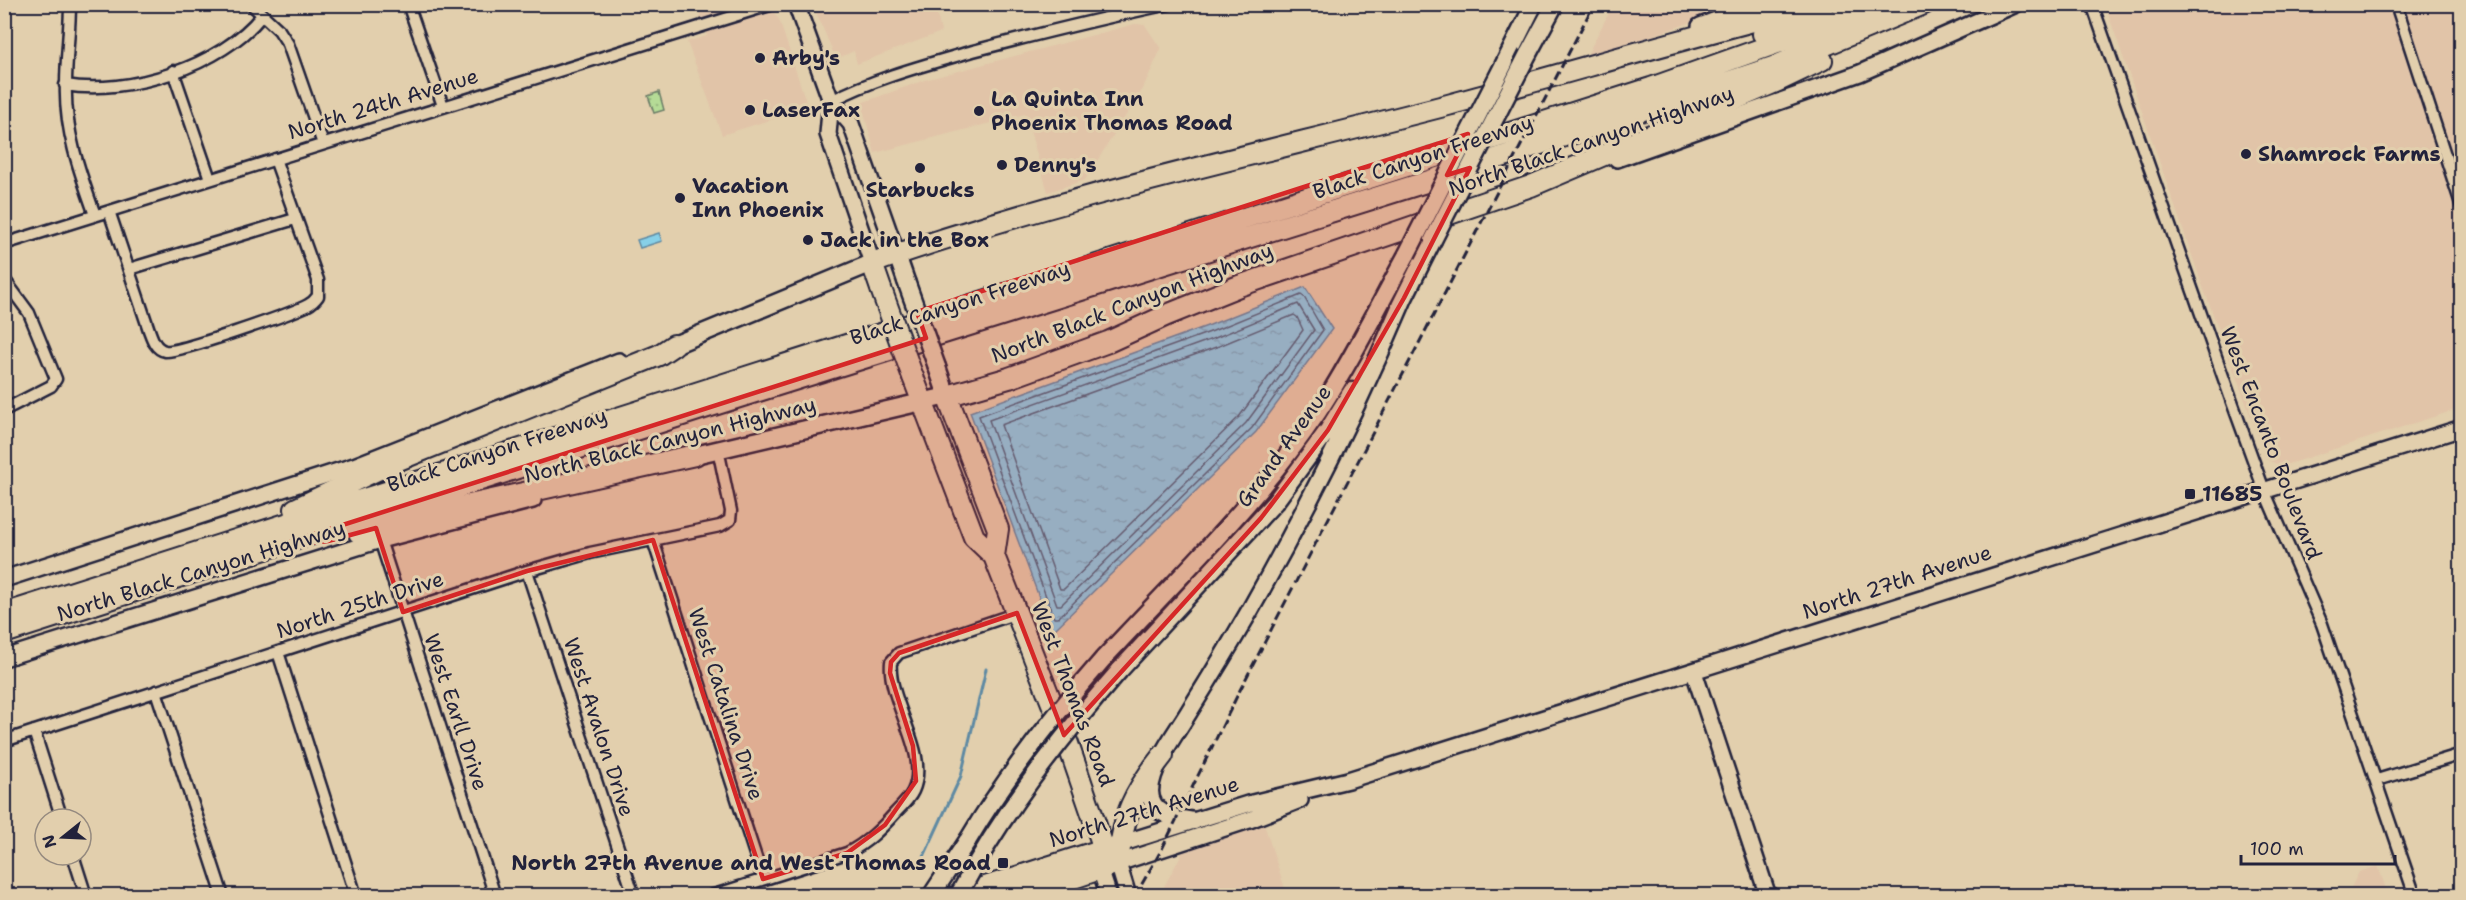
<svg xmlns="http://www.w3.org/2000/svg" width="2466" height="900" font-family="'Shantell Sans',sans-serif">
<style>
.built{fill:#e1c4a8}
.grass{fill:url(#grass-dots);stroke:#6c7e68;stroke-width:1.5}
.water{fill:url(#water-ripples);stroke:#5f8aa3;stroke-width:1.5}
.lines{fill:none;stroke-linecap:round;stroke-linejoin:round}
.shore{stroke:#4a6880;stroke-width:1.5}
.stream{stroke:#5f8aa3;stroke-width:3}
.street-casing{stroke:#22223b;stroke-width:15}
.secondary-casing{stroke:#22223b;stroke-width:20}
.primary-casing{stroke:#22223b;stroke-width:21}
.highway-casing{stroke:#22223b;stroke-width:24}
.street{stroke:#e2cfad;stroke-width:10}
.secondary{stroke:#e2cfad;stroke-width:15}
.primary{stroke:#e2cfad;stroke-width:16}
.highway{stroke:#e2cfad;stroke-width:20}
.rail{stroke:#22223b;stroke-width:3;stroke-dasharray:9 4.5;stroke-linecap:butt}
.primary-bridge-casing{stroke:#22223b;stroke-width:21;stroke-linecap:butt}
.highway-bridge-casing{stroke:#22223b;stroke-width:24;stroke-linecap:butt}
.primary-bridge{stroke:#e2cfad;stroke-width:16}
.highway-bridge{stroke:#e2cfad;stroke-width:20}
.marked{fill:#d62828;fill-opacity:0.2;stroke:#d62828;stroke-width:4.5;stroke-linejoin:round}
.poi-dot{fill:#22223b;stroke:#e2cfad;stroke-width:2}
.labels{text-anchor:middle;stroke-width:6;stroke-linejoin:round;paint-order:stroke}
.poi-label{font-size:21px;font-weight:bold;fill:#22223b;stroke:#e2cfad;text-anchor:start}
.street-label{font-size:21px;fill:#22223b;stroke:#e2cfad}
</style>
<defs>
<pattern id="grass-dots" width="8" height="8" patternUnits="userSpaceOnUse" patternTransform="scale(1.5)"><rect width="8" height="8" fill="#b5db96"/><path d="M2 2h.1M6 6h.1" fill="none" stroke="#9bbc82" stroke-width="1.8" stroke-linecap="round"/></pattern>
<pattern id="water-ripples" width="26" height="14" patternUnits="userSpaceOnUse" patternTransform="scale(1.5)"><rect width="26" height="14" fill="#87d0e8"/><path d="M2 4q2-2 4 0t4 0M15 11q2-2 4 0t4 0" fill="none" stroke="#74b2c8"/></pattern>
</defs>
<rect width="100%" height="100%" fill="#e2cfad"/>
<filter id="ink" filterUnits="userSpaceOnUse"><feTurbulence type="fractalNoise" baseFrequency=".0167" numOctaves="2"/><feDisplacementMap in="SourceGraphic" scale="12" xChannelSelector="R" yChannelSelector="G"/><feConvolveMatrix kernelMatrix="1 2 1 2 8 2 1 2 1" color-interpolation-filters="sRGB"/></filter>
<g filter="url(#ink)">
<!-- built -->
<path class="built" d="M 696,5 L 772,5 L 776,16 L 779,19 L 808,108 L 722,135 L 687,42 L 707,36 Z
M 813,5 L 935,5 L 941,32 L 857,64 L 854,51 L 836,59 Z
M 1613,5 L 1741,5 L 1585,59 Z
M 2105,5 L 2461,5 L 2461,408 L 2282,466 L 2267,460 L 2203,287 Z
M 1135,24 L 1145,25 L 1161,49 L 1142,90 L 1085,180 L 1048,192 L 1025,114 L 875,153 L 861,103 L 925,80 Z
M 1263,821 L 1287,895 L 1159,896 L 1187,844 Z
M 2378,866 L 2388,895 L 2322,895 L 2351,888 L 2359,872 Z"/>
<!-- grass -->
<path class="grass" d="M 659,92 L 664,110 L 654,113 L 648,96 Z"/>
<!-- water -->
<path class="water" d="M 659,233 L 662,241 L 640,248 L 637,240 Z
M 1305,287 L 1332,329 L 1256,432 L 1052,632 L 970,412 L 1210,325 Z"/>
<g class="lines">
<!-- shore -->
<path class="shore" d="M 1301,295 L 1304,297 L 1323,330 L 1252,428 L 1058,618 L 1054,618 L 979,416 L 1213,331 Z
M 1298,304 L 1314,330 L 1246,423 L 1061,605 L 1057,605 L 989,420 L 1215,338 Z
M 1294,315 L 1297,317 L 1303,330 L 1239,417 L 1064,589 L 1060,589 L 1001,425 L 1219,346 Z"/>
<!-- stream -->
<path class="stream" d="M 920,865 L 961,776 L 986,669"/>
<defs>
<path id="street" d="M 70,4 C 70,31 66,57 66,84 C 64,129 80,173 95,215
M 251,4 L 279,30 L 288,44 L 323,144
M 408,4 L 443,106
M 2092,4 L 2232,402 L 2264,490 L 2322,624 L 2415,896
M 2396,4 L 2462,207
M 173,71 L 210,179
M 65,85 C 128,96 222,66 262,15
M 831,101 C 875,78 925,65 973,51 C 1038,34 1103,18 1169,4
M 109,211 L 149,330 C 152,338 155,349 165,351 C 176,354 293,313 308,305 C 312,303 315,300 318,296 L 318,280 L 275,159
M 4,244 L 773,4
M 129,269 L 295,219
M 4,279 L 29,313 L 56,379 L 51,386 L 4,410
M 380,540 L 495,896
M 653,540 L 763,879
M 527,571 L 634,896
M 278,652 L 356,896
M 156,691 L 223,896
M 34,731 L 62,819
M 4,741 L 527,571 L 590,553 L 720,526 L 730,520 L 731,511 L 718,449
M 2377,780 L 2462,754
M 73,855 L 86,896
M 711,896 L 847,853 C 867,843 881,829 896,812 C 902,806 910,798 913,791 C 931,753 887,702 891,662 L 899,653 L 1017,613"/>
<path id="secondary" d="M 796,4 L 831,101 L 851,124 L 897,255
M 1700,26 L 1759,4
M 831,101 L 828,134 L 872,263
M 1617,159 L 1860,73 L 2016,4
M 4,579 L 354,466 L 619,361
M 4,658 L 380,540 L 533,500
M 1694,672 L 1768,896
M 1109,896 L 1100,869 L 1104,849 L 1248,804 L 1348,780 L 2462,428
M 1128,896 L 1118,863 L 1252,819 L 1300,800"/>
<path id="primary" d="M 1528,54 L 1555,4
M 1505,62 L 1534,4
M 897,255 L 906,281
M 1400,306 L 1433,240
M 674,345 L 872,263
M 695,455 L 947,396 L 937,367
M 1103,659 C 1177,579 1257,503 1318,412 C 1351,362 1378,307 1407,254
M 1119,671 L 1275,502 L 1328,430 L 1352,391
M 1194,821 C 1175,818 1150,815 1150,791 C 1151,765 1177,732 1190,710 C 1210,678 1230,645 1249,612 C 1306,511 1359,405 1404,298
M 931,896 L 968,840"/>
<path id="highway" d="M 1763,34 L 1822,11
M 881,289 L 872,263 C 1060,197 1255,155 1448,105 C 1564,74 1680,39 1796,10
M 913,377 L 974,537 L 994,556 L 1068,744 L 1104,849 L 1118,863
M 295,509 L 396,461 L 659,355 L 674,345
M 359,533 L 456,508 L 695,455
M 994,556 L 998,529 L 947,396 L 1009,378 L 1108,342 L 1167,315 L 1239,286 L 1531,186 L 1778,81 L 1822,60
M 4,614 L 1651,88 L 1800,35 L 1872,4
M 4,633 L 698,410 L 1429,181 L 1773,67 L 1924,4
M 1118,863 C 1123,815 1133,793 1163,755
M 957,896 L 1104,849
M 1020,896 L 1118,863"/>
</defs>
<!-- street casing -->
<use href="#street" class="street-casing"/>
<!-- secondary casing -->
<use href="#secondary" class="secondary-casing"/>
<!-- primary casing -->
<use href="#primary" class="primary-casing"/>
<!-- highway casing -->
<use href="#highway" class="highway-casing"/>
<!-- street -->
<use href="#street" class="street"/>
<!-- secondary -->
<use href="#secondary" class="secondary"/>
<!-- primary -->
<use href="#primary" class="primary"/>
<!-- highway -->
<use href="#highway" class="highway"/>
<!-- rail -->
<path class="rail" d="M 1135,896 L 1162,849 L 1240,690 L 1594,4"/>
<defs>
<path id="primary-bridge" d="M 1433,240 L 1528,54
M 1407,254 L 1505,62
M 906,281 L 937,367
M 968,840 C 1006,776 1053,716 1103,659
M 958,896 C 1002,813 1058,741 1119,671"/>
<path id="highway-bridge" d="M 881,289 L 913,377"/>
</defs>
<!-- primary-bridge casing -->
<use href="#primary-bridge" class="primary-bridge-casing"/>
<!-- highway-bridge casing -->
<use href="#highway-bridge" class="highway-bridge-casing"/>
<!-- primary-bridge -->
<use href="#primary-bridge" class="primary-bridge"/>
<!-- highway-bridge -->
<use href="#highway-bridge" class="highway-bridge"/>
</g>
</g>
<!-- marked area -->
<path class="marked" d="M 1468,134 L 1447,175 L 1470,168 L 1404,298 L 1328,430 L 1261,518 L 1064,735 L 1017,613 L 899,653 L 891,662 L 890,673 L 913,746 L 916,781 L 885,825 L 847,853 L 763,879 L 653,540 L 527,571 L 403,612 L 376,528 L 328,541 L 277,546 L 926,338 L 917,312 Z"/>
<!-- markers -->
<g class="poi-dot">
<circle cx="760" cy="58" r="6"/>
<circle cx="750" cy="110" r="6"/>
<circle cx="979" cy="111" r="6"/>
<circle cx="2246" cy="154" r="6"/>
<circle cx="1002" cy="165" r="6"/>
<circle cx="920" cy="168" r="6"/>
<circle cx="680" cy="198" r="6"/>
<circle cx="808" cy="240" r="6"/>
<rect x="2184" y="488" width="12" height="12" rx="3"/>
<rect x="997" y="857" width="12" height="12" rx="3"/>
</g>
<g class="labels">
<!-- poi labels -->
<g class="poi-label">
<text x="772" y="65">Arby's</text>
<text x="991" y="106">La Quinta Inn<tspan x="991" dy="24">Phoenix Thomas Road</tspan></text>
<text x="762" y="117">LaserFax</text>
<text x="2258" y="161">Shamrock Farms</text>
<text x="1014" y="172">Denny's</text>
<text x="692" y="193">Vacation<tspan x="692" dy="24">Inn Phoenix</tspan></text>
<text x="920" y="197" text-anchor="middle">Starbucks</text>
<text x="820" y="247">Jack in the Box</text>
<text x="2202" y="501">11685</text>
<text x="991" y="870" text-anchor="end">North 27th Avenue and West Thomas Road</text>
</g>
<!-- street labels -->
<g class="street-label">
<text transform="translate(383 104) rotate(-17)" y="7">North 24th Avenue</text>
<text transform="translate(1591 141) rotate(-19)" y="7">North Black Canyon Highway</text>
<text transform="translate(1423 157) rotate(-18)" y="7">Black Canyon Freeway</text>
<text transform="translate(960 303) rotate(-18)" y="7">Black Canyon Freeway</text>
<text transform="translate(1132 303) rotate(-21)" y="7">North Black Canyon Highway</text>
<text transform="translate(670 440) rotate(-14)" y="7">North Black Canyon Highway</text>
<text transform="translate(2271 443) rotate(69)" y="7">West Encanto Boulevard</text>
<text transform="translate(1284 446) rotate(-54)" y="7">Grand Avenue</text>
<text transform="translate(497 450) rotate(-18)" y="7">Black Canyon Freeway</text>
<text transform="translate(201 571) rotate(-17)" y="7">North Black Canyon Highway</text>
<text transform="translate(1897 582) rotate(-18)" y="7">North 27th Avenue</text>
<text transform="translate(360 605) rotate(-18)" y="7">North 25th Drive</text>
<text transform="translate(1073 694) rotate(69)" y="7">West Thomas Road</text>
<text transform="translate(726 704) rotate(72)" y="7">West Catalina Drive</text>
<text transform="translate(456 712) rotate(72)" y="7">West Earll Drive</text>
<text transform="translate(599 727) rotate(72)" y="7">West Avalon Drive</text>
<text transform="translate(1144 812) rotate(-17)" y="7">North 27th Avenue</text>
</g>
</g>
<!-- margin -->
<rect width="2466" height="900" fill="none" stroke="#e2cfad" stroke-width="24"/>
<rect x="12" y="12" width="2442" height="876" fill="none" stroke="#22223b" stroke-width="2" filter="url(#ink)"/>
<!-- north arrow -->
<g transform="translate(63 837) rotate(252)"><circle r="28" fill="#e2cfad" stroke="#958a7f" stroke-width="1.5"/>
<path d="M0-4.5L10 22L0 15L-10 22Z" fill="#22223b"/>
<text y="-9" font-size="16" font-weight="bold" text-anchor="middle" fill="#22223b">N</text>
</g>
<!-- scale -->
<path d="M2241 855v9h154v-9" fill="none" stroke="#22223b" stroke-width="3"/>
<text x="2250" y="855" font-size="18" fill="#22223b" stroke="#e2cfad" stroke-width="4.5" paint-order="stroke">100 m</text>
</svg>
